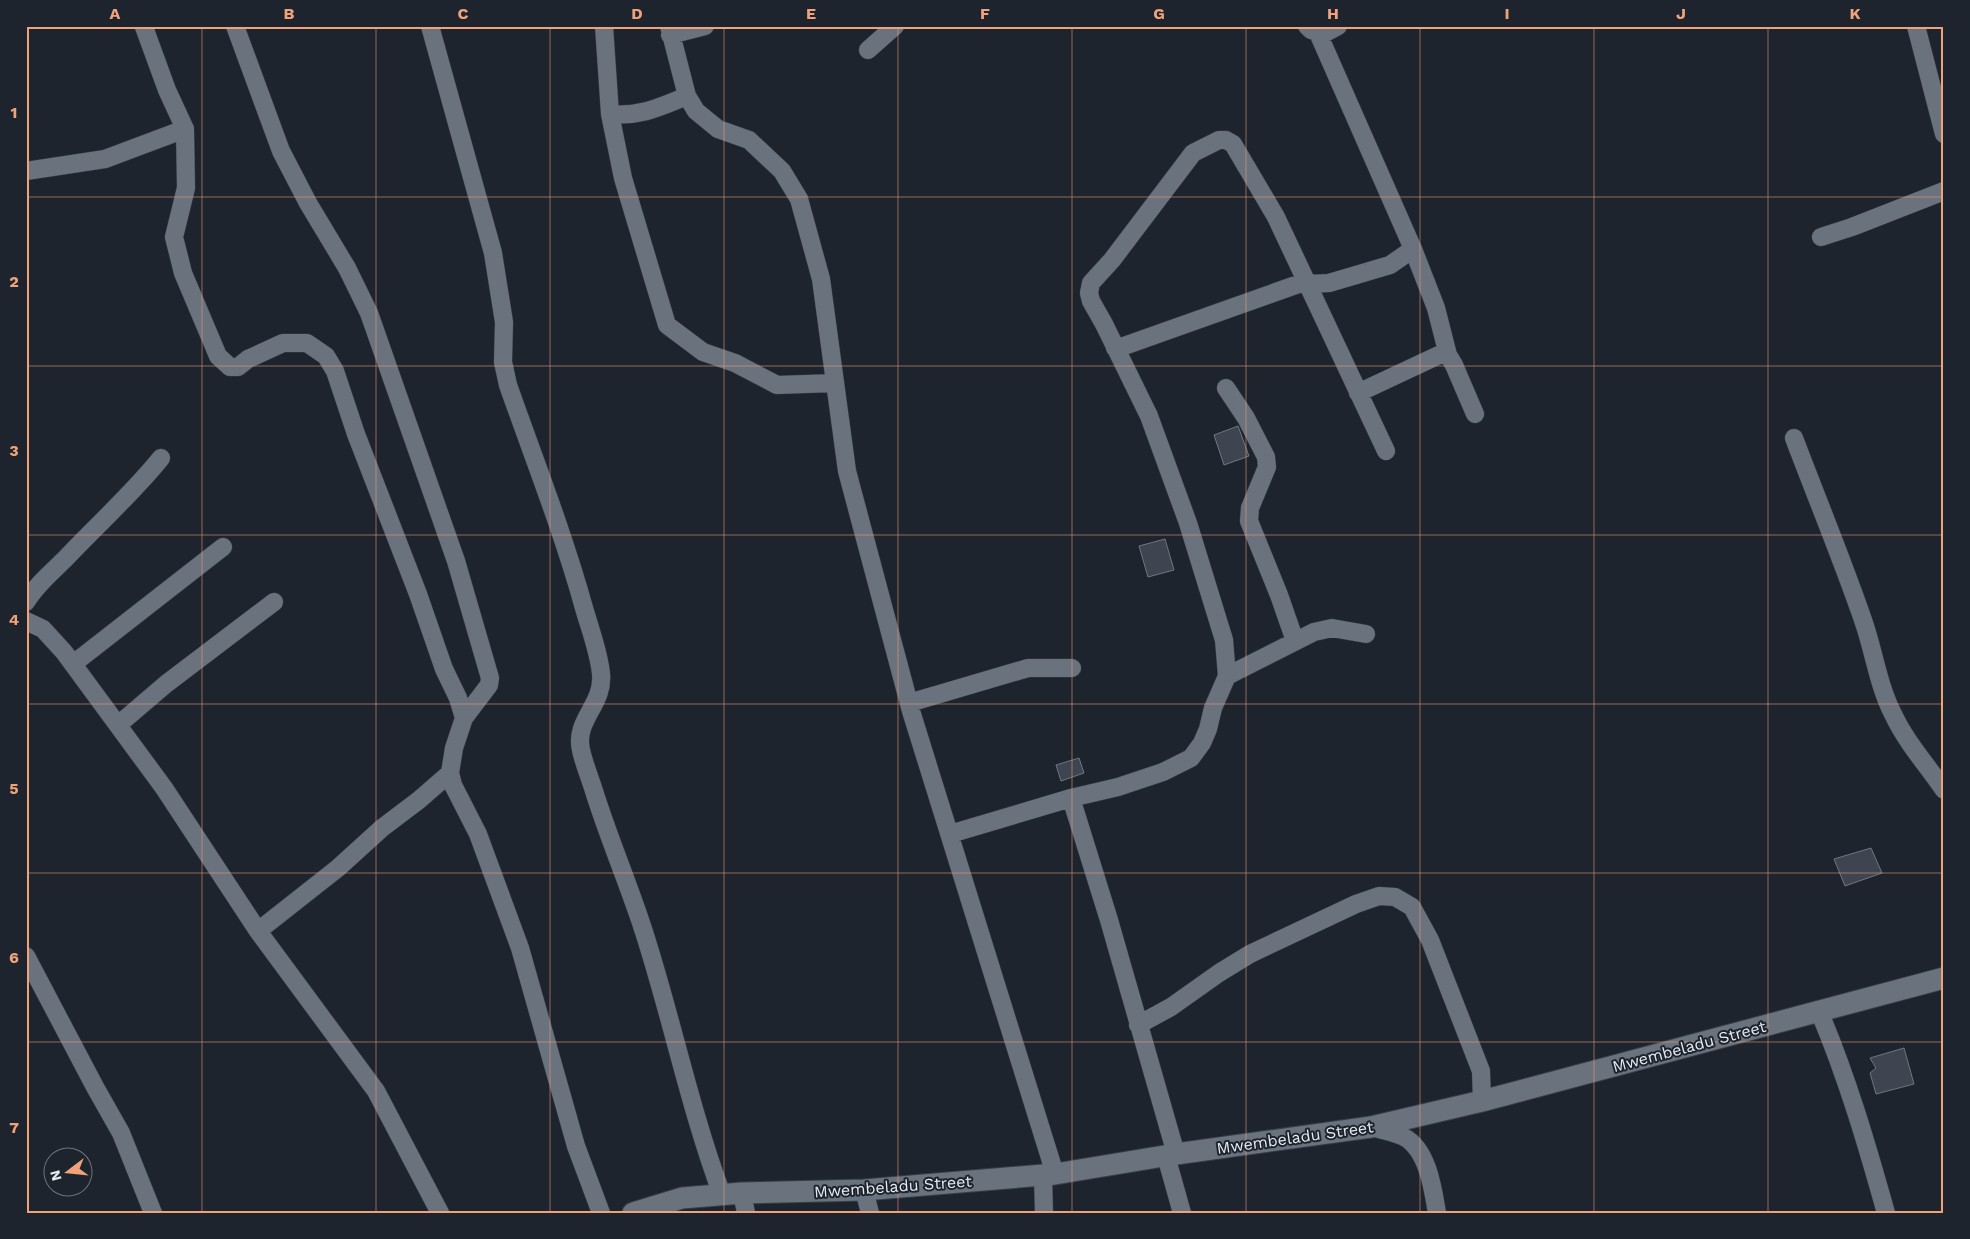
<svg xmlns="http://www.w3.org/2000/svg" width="1970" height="1239" font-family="'Work Sans',sans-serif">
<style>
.building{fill:#3e4550;stroke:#6e7682}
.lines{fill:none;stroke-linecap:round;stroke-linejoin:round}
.minor-casing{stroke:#383e46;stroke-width:19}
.tertiary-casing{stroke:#383e46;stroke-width:23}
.minor{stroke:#6a727e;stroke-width:18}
.tertiary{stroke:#6a727e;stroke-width:21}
.grid{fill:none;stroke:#f0a27a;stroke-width:1;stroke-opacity:0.55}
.labels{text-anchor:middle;stroke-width:4;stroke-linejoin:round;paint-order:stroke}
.street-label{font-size:16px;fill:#e6ebf2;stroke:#1d242d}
.neatline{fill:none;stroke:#f0a27a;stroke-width:2}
.grid-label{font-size:16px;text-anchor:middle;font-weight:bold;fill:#f0a27a}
</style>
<rect width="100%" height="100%" fill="#1d242d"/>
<!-- building -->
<path class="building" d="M 1238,426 L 1249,456 L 1224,465 L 1214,435 Z
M 1165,539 L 1174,570 L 1148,577 L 1139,546 Z
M 1079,758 L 1084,773 L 1061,781 L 1056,765 Z
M 1871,848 L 1882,873 L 1845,886 L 1834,859 Z
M 1904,1048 L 1914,1084 L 1876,1094 L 1870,1073 L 1876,1068 L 1870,1058 Z"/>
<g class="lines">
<defs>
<path id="minor" d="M 235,26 L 281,151 L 308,203 L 347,268 L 369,313 L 456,561 L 490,678 L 489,685 L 464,718 L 454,748 L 450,773 L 453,785 L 478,834 L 520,948 L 576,1146 L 601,1213
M 430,26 L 493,253 L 504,322 L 503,362 L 508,385 C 534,459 563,532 584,608 C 590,629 599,652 601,674 C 604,705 574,720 581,750 C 584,764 590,778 594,791 C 609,839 629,885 644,932 C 672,1019 690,1109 722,1195
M 604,26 L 610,114 L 623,178 L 667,325 L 703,352 L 735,363 L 777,385 L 835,383
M 669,26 L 687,96 L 696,111 L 718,129 L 749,140 L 782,171 L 799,199 L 821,279 L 847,471 L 911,711 L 1055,1174
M 1307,26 L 1311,30 L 1323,34 L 1338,26
M 1916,26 L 1944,134
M 144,27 L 167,90 L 185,129
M 1318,33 L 1413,249 L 1436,308 L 1448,355
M 670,35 L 705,26
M 868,50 L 895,26
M 610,114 C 640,117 660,107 687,96
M 26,171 L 105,159 L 185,129 L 186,188 L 174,237 L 183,273 L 218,356 L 230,367 L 238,367 L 248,359 L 283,343 L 307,343 L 326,356 L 335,371 L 356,434 L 418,594 L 444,669 L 458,698 L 464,718
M 1821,237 L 1852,227 L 1944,191
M 1308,284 L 1329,283 L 1390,265 L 1413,249
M 1115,348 L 1124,346 L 1307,281
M 1226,388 L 1246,418 L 1266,457 L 1267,467 L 1250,508 L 1249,521 L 1279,595 L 1295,641
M 1358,393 L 1439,355 L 1448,355 L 1454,365 L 1475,414
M 1794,438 C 1817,499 1842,559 1863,620 C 1874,651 1878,685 1893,714 C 1906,742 1927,765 1944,790
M 26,602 C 36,585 52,572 65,559 C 97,525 132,494 161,458
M 26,621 L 43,629 L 64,652 L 164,788 L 258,931 L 376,1091 L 440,1213
M 73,664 L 223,547
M 1227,676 L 1314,632 L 1332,628 L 1366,634
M 909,703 L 1028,668 L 1072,668
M 118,725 L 166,684 L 274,602
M 1071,798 L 1109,920 L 1176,1154
M 950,834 L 1071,798 L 1118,787 L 1163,772 L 1191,758 L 1202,743 L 1208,729 L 1213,708 L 1227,676 L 1224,640 L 1188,523 L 1149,416 L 1104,324 L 1091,301 L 1089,293 L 1091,283 L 1112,260 L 1193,153 L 1219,140 L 1226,140 L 1233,144 L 1276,217 L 1386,451
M 258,931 L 338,868 L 382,828 L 419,800 L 450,773
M 26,956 L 95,1087 L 121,1133 L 153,1213
M 1819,1011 C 1847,1077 1867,1145 1886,1213
M 1138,1025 L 1171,1007 L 1219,973 L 1250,954 L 1356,904 L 1379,896 L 1395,897 L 1412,907 L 1430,940 L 1481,1071 L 1482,1101
M 1371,1127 C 1381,1130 1395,1132 1404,1137 C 1428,1150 1433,1189 1437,1213
M 1166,1156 L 1182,1213
M 1043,1175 L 1044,1213
M 864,1190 L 870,1213
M 742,1193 L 746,1213"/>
<path id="tertiary" d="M 633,1213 L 682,1198 L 742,1193 L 864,1190 L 1055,1174 L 1176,1154 L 1371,1127 L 1482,1101 L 1944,978"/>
</defs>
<!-- minor casing -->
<use href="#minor" class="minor-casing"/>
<!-- tertiary casing -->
<use href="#tertiary" class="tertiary-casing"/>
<!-- minor -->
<use href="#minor" class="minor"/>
<!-- tertiary -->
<use href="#tertiary" class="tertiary"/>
</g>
<!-- grid -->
<path class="grid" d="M 202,26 L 202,1213M 376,26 L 376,1213M 550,26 L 550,1213M 724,26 L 724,1213M 898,26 L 898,1213M 1072,26 L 1072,1213M 1246,26 L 1246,1213M 1420,26 L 1420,1213M 1594,26 L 1594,1213M 1768,26 L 1768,1213M 26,197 L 1944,197M 26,366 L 1944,366M 26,535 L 1944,535M 26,704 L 1944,704M 26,873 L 1944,873M 26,1042 L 1944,1042"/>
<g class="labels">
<!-- street labels -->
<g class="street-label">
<text transform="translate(1689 1046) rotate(-15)" y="6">Mwembeladu Street</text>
<text transform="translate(1295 1137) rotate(-8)" y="6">Mwembeladu Street</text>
<text transform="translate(893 1186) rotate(-4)" y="6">Mwembeladu Street</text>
</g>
</g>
<!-- border -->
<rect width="1970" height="1239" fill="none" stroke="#1d242d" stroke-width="55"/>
<!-- north arrow -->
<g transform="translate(68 1172) rotate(254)"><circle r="24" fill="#1d242d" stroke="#6d747c"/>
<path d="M0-4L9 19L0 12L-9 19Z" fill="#f0a27a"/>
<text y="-8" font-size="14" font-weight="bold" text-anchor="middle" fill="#e6ebf2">N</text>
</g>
<rect x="28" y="28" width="1914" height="1184" class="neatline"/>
<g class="grid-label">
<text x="115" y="19">A</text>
<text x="289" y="19">B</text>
<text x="463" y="19">C</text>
<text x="637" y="19">D</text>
<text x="811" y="19">E</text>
<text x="985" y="19">F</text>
<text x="1159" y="19">G</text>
<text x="1333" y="19">H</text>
<text x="1507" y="19">I</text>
<text x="1681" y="19">J</text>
<text x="1855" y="19">K</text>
<text x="14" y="118">1</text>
<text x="14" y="287">2</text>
<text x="14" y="456">3</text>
<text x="14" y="625">4</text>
<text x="14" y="794">5</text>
<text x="14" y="963">6</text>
<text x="14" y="1133">7</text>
</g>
</svg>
